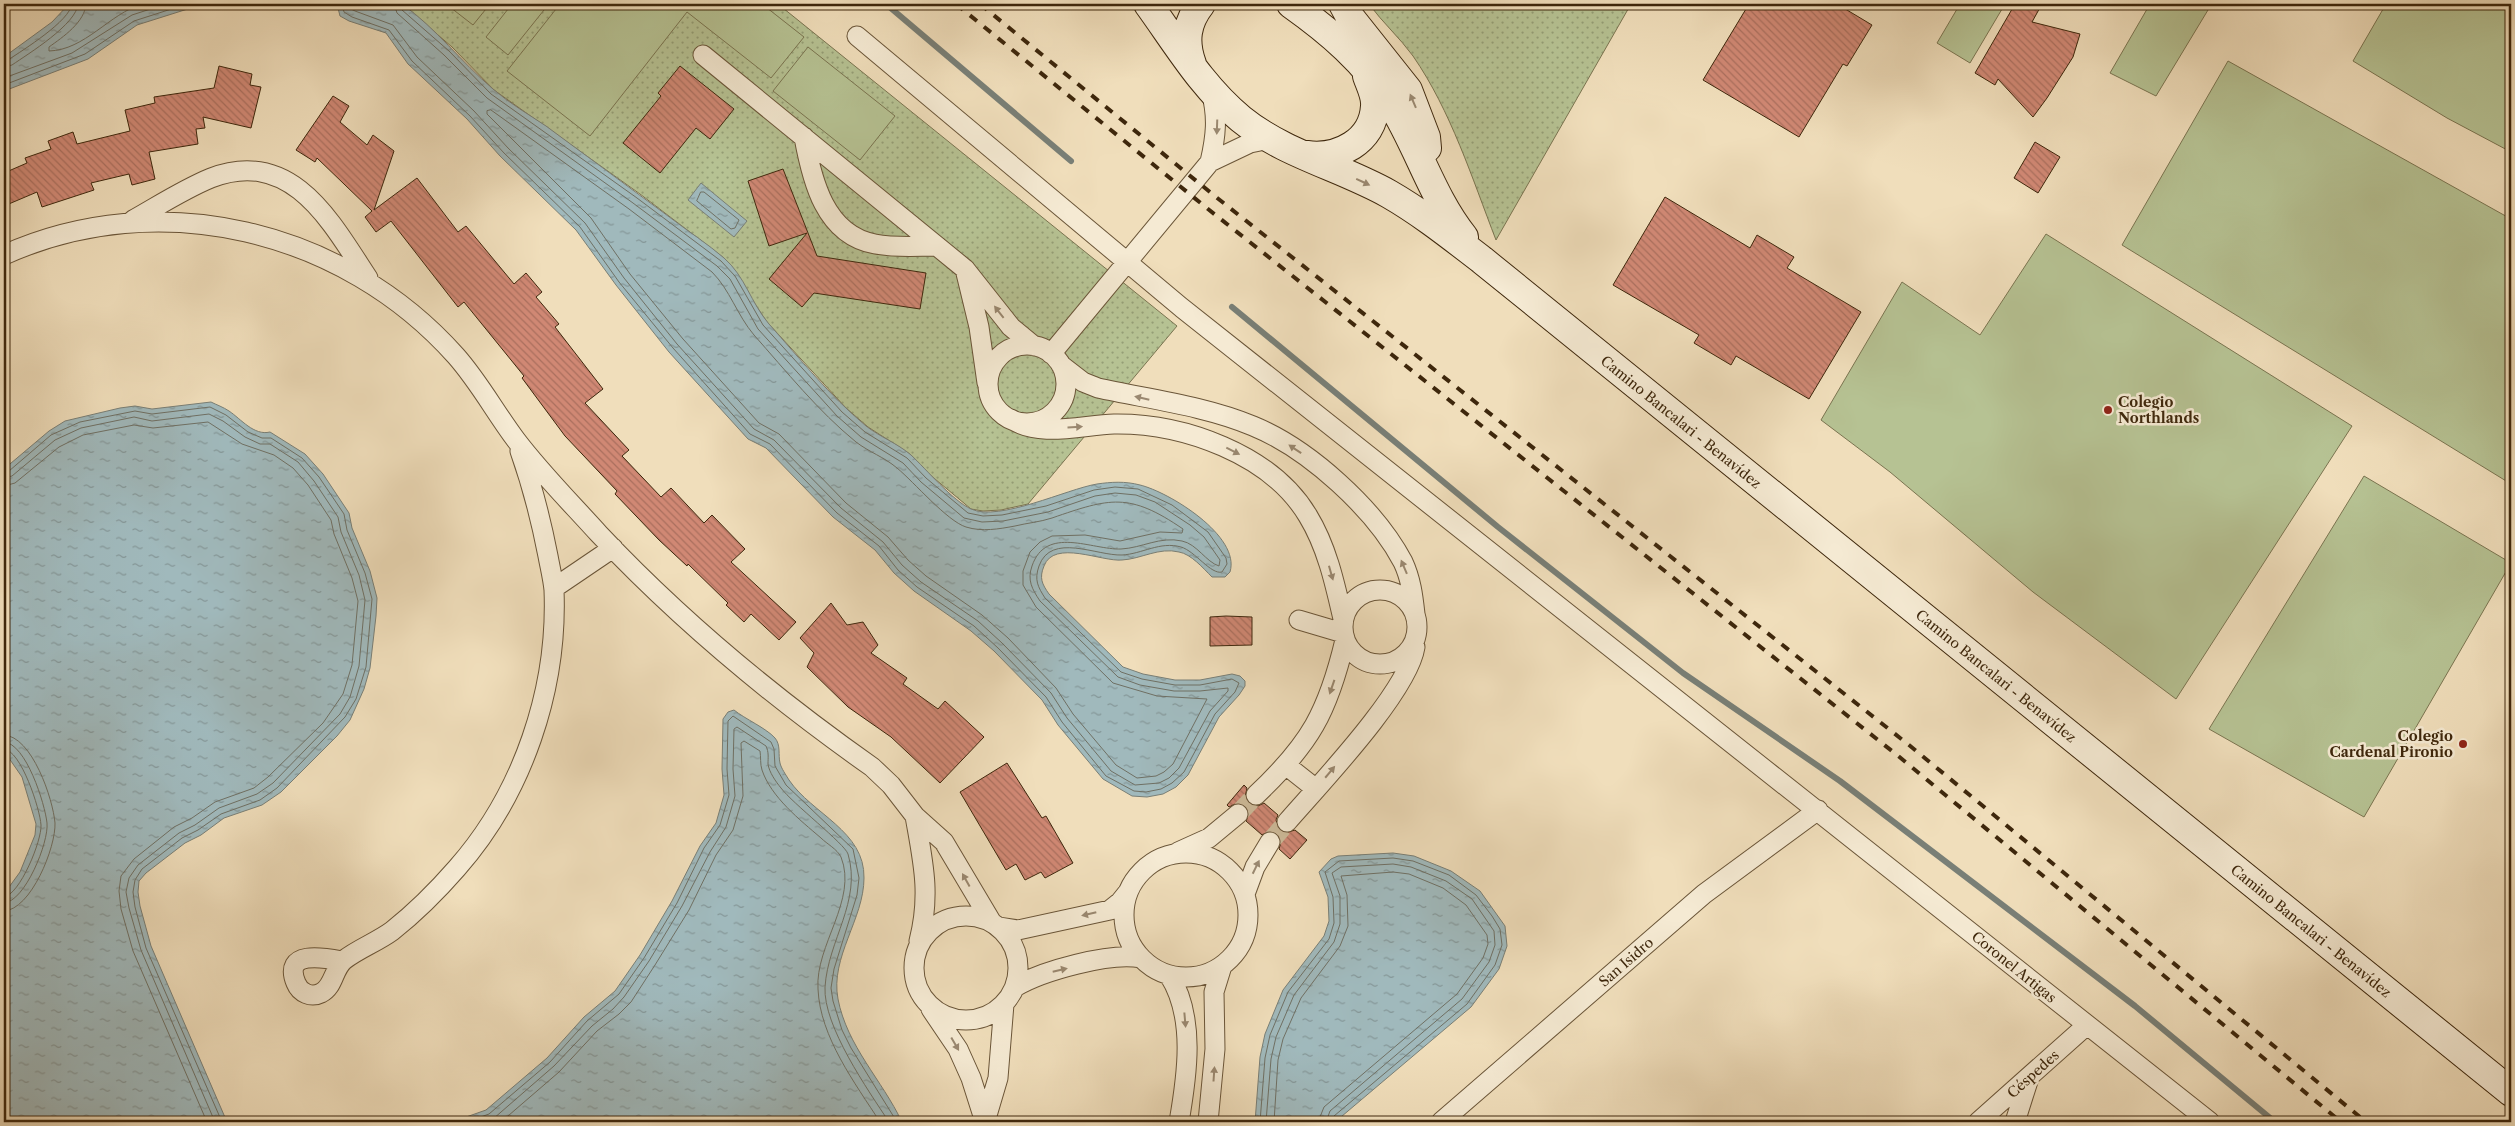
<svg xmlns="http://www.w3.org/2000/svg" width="2515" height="1126" font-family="'Libre Caslon Text',serif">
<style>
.grass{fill:url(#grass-dots);stroke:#7a7450}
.pitch{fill:#b6c293;stroke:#7a7450}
.water{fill:url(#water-ripples);stroke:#797f76}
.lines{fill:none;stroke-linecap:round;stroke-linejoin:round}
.shore{stroke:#6f7064;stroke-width:1}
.stream{stroke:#797f76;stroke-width:6}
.building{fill:url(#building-back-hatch);stroke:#3e270c}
.street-tunnel{stroke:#ccb998;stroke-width:19;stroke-dasharray:19 9;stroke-linecap:butt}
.street-casing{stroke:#6a5538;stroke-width:21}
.secondary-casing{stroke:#3e270c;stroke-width:30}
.street{stroke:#f5ead3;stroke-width:19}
.secondary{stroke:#f5ead3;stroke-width:28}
.rail{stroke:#3e270c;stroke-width:4;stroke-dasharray:9 9;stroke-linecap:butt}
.oneway{fill:#9a8870}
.poi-dot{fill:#8f2418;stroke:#f5ead3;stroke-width:2}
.labels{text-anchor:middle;stroke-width:5;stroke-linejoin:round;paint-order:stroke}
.poi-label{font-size:14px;font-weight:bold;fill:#3e270c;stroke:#f5ead3;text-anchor:start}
.street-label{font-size:14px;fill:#3e270c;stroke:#f5ead3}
</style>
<defs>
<pattern id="grass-dots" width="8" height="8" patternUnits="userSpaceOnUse" patternTransform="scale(1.25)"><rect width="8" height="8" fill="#b6c293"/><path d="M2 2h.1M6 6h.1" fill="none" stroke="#959e76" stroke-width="1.8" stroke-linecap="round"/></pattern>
<pattern id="water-ripples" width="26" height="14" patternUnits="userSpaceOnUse" patternTransform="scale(1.25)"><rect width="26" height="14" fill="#a0b9bc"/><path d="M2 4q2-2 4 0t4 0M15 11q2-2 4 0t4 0" fill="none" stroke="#849697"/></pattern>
<pattern id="building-back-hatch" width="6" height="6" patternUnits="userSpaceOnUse" patternTransform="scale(1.25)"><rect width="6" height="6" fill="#d08874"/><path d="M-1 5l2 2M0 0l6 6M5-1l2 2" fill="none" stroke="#aa6f5e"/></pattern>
</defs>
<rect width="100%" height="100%" fill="#f0debb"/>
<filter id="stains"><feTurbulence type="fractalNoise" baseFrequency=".004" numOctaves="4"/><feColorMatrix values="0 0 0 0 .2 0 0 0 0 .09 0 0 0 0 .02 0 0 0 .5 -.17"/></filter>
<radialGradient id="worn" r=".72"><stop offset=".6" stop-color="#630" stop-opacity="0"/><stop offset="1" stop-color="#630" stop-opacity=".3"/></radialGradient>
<!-- grass -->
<path class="grass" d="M 402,4 L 778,4 L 1177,326 L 1028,504 L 1001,510 L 983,511 L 971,509 L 929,474 L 910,454 L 868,427 L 846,408 L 767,322 L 724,258 L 640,194 L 494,90 L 452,47 Z
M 1369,4 L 1631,4 L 1496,240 C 1472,178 1451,111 1413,56 C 1400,38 1382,22 1369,4 Z"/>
<!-- pitch -->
<path class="pitch" d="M 446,4 L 490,4 L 473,25 Z
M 512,4 L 536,4 L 544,10 L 508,55 L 486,37 Z
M 560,4 L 762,4 L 804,37 L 771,78 L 687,12 L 590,136 L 507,71 Z
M 1960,4 L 2005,4 L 1970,63 L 1937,43 Z
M 2150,4 L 2196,4 L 2208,10 L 2156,96 L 2110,73 Z
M 2386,4 L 2511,4 L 2511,152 L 2447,118 L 2353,61 Z
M 808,47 L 895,116 L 860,160 L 773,91 Z
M 2228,61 L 2511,219 L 2511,484 L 2122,245 Z
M 2046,234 L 2352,426 L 2176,699 L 2033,592 L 1890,472 L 1821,420 L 1902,282 L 1980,335 Z
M 2364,476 L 2511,563 L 2364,817 L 2209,729 Z"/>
<!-- water -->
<path class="water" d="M 69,4 L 277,4 L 263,7 L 215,4 L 194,7 L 137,25 L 88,59 L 4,91 L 4,57 L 52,22 Z
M 337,4 L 402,4 C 436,28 461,62 493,89 C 509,103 528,114 546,126 C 588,157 630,188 672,219 C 689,232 708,244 724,258 C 745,276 751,303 769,324 C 800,359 830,396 866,426 C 880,437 897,443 911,455 C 926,469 953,501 971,509 C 999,522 1067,489 1097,484 C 1111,482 1125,481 1140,485 C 1169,492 1241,536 1230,572 L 1225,577 L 1212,577 C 1203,568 1191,554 1179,552 C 1159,547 1141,559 1122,560 C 1102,562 1054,539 1044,566 C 1039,578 1042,584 1049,594 L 1123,667 L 1143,674 L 1175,680 L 1200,680 L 1232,674 L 1240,676 L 1245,681 L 1245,686 L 1239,695 L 1219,717 L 1188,775 L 1176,787 L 1163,794 L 1147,797 L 1132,796 L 1103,779 L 1058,725 L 1042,700 L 994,651 L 971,631 L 914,591 L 894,573 L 875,550 L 833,517 L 766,448 L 748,439 L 669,352 L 616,285 L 576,230 L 500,156 L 467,119 L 408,64 L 386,33 L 349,21 L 340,16 Z
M 701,183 L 747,221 L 734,237 L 688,200 Z
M 211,402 C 217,405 223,407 229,411 C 241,419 254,436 270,432 L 305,454 L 323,474 L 349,513 L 352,528 L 370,571 L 377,598 L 376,616 L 370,668 L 364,689 L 350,720 L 337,736 L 281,792 L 262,805 L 224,818 L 201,835 L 185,843 L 146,873 L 139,881 L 138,892 L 140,906 L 151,946 L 227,1122 L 4,1122 L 4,894 L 20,872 L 35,835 L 36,824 L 22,777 L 4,751 L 4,469 L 49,431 L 65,421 L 120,408 L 135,406 L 152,409 Z
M 734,710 C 745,719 766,728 775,738 C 781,745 778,755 780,763 C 781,768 786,775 789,780 C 812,814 865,831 864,878 C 864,919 830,957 838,999 C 847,1046 882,1080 902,1122 L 452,1122 L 486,1110 L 547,1058 L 584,1017 L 615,991 L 640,955 L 672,901 L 700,846 L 716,823 L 724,795 L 722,769 L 723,719 L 728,712 Z
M 1393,853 L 1414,856 L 1451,871 L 1480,891 L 1505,926 L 1507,946 L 1499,969 L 1471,1007 L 1335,1122 L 1255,1122 L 1260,1057 L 1265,1034 L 1283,990 L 1324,936 L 1329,921 L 1328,897 L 1319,872 L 1331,859 L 1338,856 Z"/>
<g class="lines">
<!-- shore -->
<path class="shore" d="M 86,4 C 85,22 63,37 49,47 L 49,51 C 85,50 109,14 142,4
M 342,4 L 344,12 L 352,17 L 389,30 L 412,61 L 470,116 L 504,153 L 580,227 L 619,282 L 673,348 L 750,434 L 770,444 L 837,513 L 879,546 L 898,570 L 917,587 L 974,626 L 998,648 L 1046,697 L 1062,722 L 1106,776 L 1134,791 L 1146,792 L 1161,789 L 1172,783 L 1184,772 L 1215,714 L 1235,692 L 1239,683 L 1232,679 L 1200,685 L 1175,685 L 1142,679 L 1121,672 L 1045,598 C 1038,587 1034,580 1039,566 C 1051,532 1097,556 1122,555 C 1142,554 1160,541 1181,547 C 1195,551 1211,575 1222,572 L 1227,564 L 1226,558 L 1208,532 L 1172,505 L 1138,489 L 1115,487 L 1094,490 L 1046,506 L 1002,515 L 983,516 L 968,513 L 926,478 L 907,458 L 865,432 L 842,412 L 763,325 L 735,276 L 721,261 L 637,198 L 491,94 L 449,51 L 402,10 L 400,4
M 348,4 L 349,8 L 355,11 L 393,25 L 417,57 L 474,111 L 508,148 L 585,223 L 624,278 L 677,344 L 754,429 L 774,440 L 841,508 L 883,542 L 902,565 L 921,582 L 978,621 L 1002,643 L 1051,693 L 1067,718 L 1111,771 L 1135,785 L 1159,783 L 1169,778 L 1179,768 L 1210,711 L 1228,691 L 1228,688 L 1200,691 L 1174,691 L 1140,685 L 1118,677 L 1040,601 C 1032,589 1027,580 1032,566 C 1046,525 1092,550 1121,549 C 1142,548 1160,536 1182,541 C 1197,544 1206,562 1219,566 L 1220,560 L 1204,537 L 1190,525 L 1155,502 L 1136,495 L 1115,493 L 1095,496 L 1048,512 L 1003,521 L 982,522 L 964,518 L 921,482 L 903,463 L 861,437 L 837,416 L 758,329 L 730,279 L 717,266 L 633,203 L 487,98 L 444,55 L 397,13 L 394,4
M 4,61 L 8,60 C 23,50 70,21 72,4
M 4,67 L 12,65 C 28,54 77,24 78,4
M 4,78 L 72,53 L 132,15 L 166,4
M 4,85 L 85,54 L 134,21 L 187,4
M 491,110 L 629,209 L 712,272 C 730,290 737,315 754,335 C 786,371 818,411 856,442 C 869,452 884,457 897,468 C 914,482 947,521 966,527 C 982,532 999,529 1015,526 C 1027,523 1040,522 1052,518 C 1110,498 1129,492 1183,529 L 1182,533 L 1160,532 L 1120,541 L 1085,535 L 1052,536 L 1040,542 L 1030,552 L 1023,571 L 1023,585 L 1036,607 L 1113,683 L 1157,696 L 1207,699 L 1173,764 L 1164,772 L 1156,776 L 1137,778 L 1116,765 L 1073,714 L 1056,688 L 1008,638 L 982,615 L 926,576 L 908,560 L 888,537 L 846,503 L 779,434 L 759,423 L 683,339 L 630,274 L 591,218 L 487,114 L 487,111 Z
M 701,192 L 704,192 L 739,220 L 735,228 L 731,229 L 697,201 Z
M 4,472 L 9,471 L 51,435 L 80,422 L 135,411 L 152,414 L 210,407 L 226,415 L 248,432 L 262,438 L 271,438 L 302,458 L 319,477 L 344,514 L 347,530 L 365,573 L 372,599 L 366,667 L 356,699 L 345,717 L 277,788 L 260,800 L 221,814 L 198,830 L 182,838 L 142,869 L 135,880 L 133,892 L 135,907 L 146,948 L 222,1122
M 4,478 L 12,476 L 55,440 L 81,428 L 134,417 L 152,421 L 209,414 L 223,421 L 245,437 L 260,444 L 270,444 L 298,462 L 314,481 L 338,517 L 341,532 L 359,575 L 365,600 L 359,666 L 350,697 L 340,714 L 273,783 L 257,794 L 219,808 L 195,825 L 179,833 L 138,865 L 129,878 L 126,892 L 129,908 L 141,950 L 215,1122
M 4,486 L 15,483 L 59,447 L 83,435 L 134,425 L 153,428 L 208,422 L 242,444 L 274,455 L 293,468 L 308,485 L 331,520 L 334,534 L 352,578 L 358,601 L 352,665 L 343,694 L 323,723 L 268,777 L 254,788 L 215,802 L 192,818 L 174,827 L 134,859 L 121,876 L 119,891 L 121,909 L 133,951 L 207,1122
M 4,735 C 32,736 53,799 55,823 C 56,847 31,910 4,911
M 4,742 C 26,743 45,804 47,823 C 49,842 25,902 4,903
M 4,749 C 21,750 40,809 41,825 C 42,840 20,895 4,897
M 467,1122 L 489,1114 L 550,1062 L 587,1021 L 619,994 L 644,958 L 677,903 L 704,848 L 720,825 L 729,795 L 727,769 L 728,721 L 733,716 L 771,742 L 774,749 L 775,766 L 786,785 L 853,849 L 859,878 L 857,895 L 834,969 L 831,988 L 833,1001 L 842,1030 L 851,1048 L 897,1122
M 485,1122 L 493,1119 L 554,1066 L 592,1026 L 613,1009 L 624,997 L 649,961 L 682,906 L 710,852 L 726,827 L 735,796 L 733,769 L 734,729 L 737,727 L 766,746 C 769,752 768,758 768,764 C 769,772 776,782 781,788 C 792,803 845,844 848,854 C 862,901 828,940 825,987 C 823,1026 868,1090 889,1122
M 501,1122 L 559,1072 L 597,1031 L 619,1014 L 631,1002 L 655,965 L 689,910 L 716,855 L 733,830 L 743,796 L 741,743 L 744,741 L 760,751 C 761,757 760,764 762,770 C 771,797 800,820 821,838 C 827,844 837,849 841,857 C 858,900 815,945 818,989 C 820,1037 855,1083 880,1122
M 1260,1122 L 1265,1058 L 1270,1035 L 1288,992 L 1329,939 L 1334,923 L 1333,897 L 1325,872 L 1339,861 L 1393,858 L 1413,861 L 1449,875 L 1476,895 L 1492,916 L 1500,929 L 1502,945 L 1495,965 L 1467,1004 L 1334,1116 L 1332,1122
M 1266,1122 L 1271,1059 L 1276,1037 L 1294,995 L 1334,942 L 1340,924 L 1340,896 L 1332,873 L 1341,867 L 1393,864 L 1411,867 L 1446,881 L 1472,899 L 1494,931 L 1495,945 L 1489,962 L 1462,999 L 1330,1111 L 1326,1122
M 1274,1122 L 1278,1060 L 1283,1039 L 1301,998 L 1340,946 L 1348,926 L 1347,895 L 1341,876 L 1393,872 L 1409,874 L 1443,888 L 1466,905 L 1487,935 L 1488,944 L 1483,958 L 1457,994 L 1324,1107 L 1318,1122"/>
<!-- stream -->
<path class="stream" d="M 886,4 L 1071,161
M 1232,307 L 1498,527 L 1683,673 L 1840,781 L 2135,1006 L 2275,1122"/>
</g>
<!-- building -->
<path class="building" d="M 1749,4 L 1837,4 L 1872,25 L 1847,66 L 1843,64 L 1799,137 L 1703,80 Z
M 2015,4 L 2042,4 L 2032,22 L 2080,34 L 2073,57 L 2047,98 L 2033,117 L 1998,79 L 1995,85 L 1975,73 Z
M 219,66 L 252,74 L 250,85 L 261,87 L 251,128 L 203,117 L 205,128 L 196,129 L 198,144 L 149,152 L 155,179 L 132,185 L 129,174 L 91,183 L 94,190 L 42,207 L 37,192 L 4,206 L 4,173 L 27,163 L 25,158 L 51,149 L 48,141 L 73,132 L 77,144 L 130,131 L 125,110 L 155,103 L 154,97 L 214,88 Z
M 680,66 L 734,109 L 710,139 L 696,128 L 660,173 L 623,143 L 661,96 L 658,93 Z
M 333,96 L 349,106 L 340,122 L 367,145 L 373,135 L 394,151 L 374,210 L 417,178 L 458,232 L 466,226 L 514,284 L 526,273 L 542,292 L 536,297 L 559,324 L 555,327 L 603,389 L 585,403 L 629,450 L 622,456 L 661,497 L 671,488 L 704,523 L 712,515 L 745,549 L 731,562 L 796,622 L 779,640 L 751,614 L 744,622 L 726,605 L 728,603 L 688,564 L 687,566 L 659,540 L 615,494 L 617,491 L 565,436 L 522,378 L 524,376 L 464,302 L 458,307 L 391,221 L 376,232 L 365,217 L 372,211 L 317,158 L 315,162 L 296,150 Z
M 2035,142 L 2060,157 L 2038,193 L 2014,178 Z
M 783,169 L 817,256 L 926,273 L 920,309 L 814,293 L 802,307 L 769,279 L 807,233 L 769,246 L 748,181 Z
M 1665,197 L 1750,248 L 1757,235 L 1794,257 L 1787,268 L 1861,312 L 1809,399 L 1736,356 L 1731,365 L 1694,343 L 1699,335 L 1613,285 Z
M 831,603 L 847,625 L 863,622 L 878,645 L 871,653 L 907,678 L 903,684 L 938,709 L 945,701 L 984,737 L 940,783 L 891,737 L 848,707 L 807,667 L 814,653 L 800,638 Z
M 1226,616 L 1252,617 L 1252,645 L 1210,646 L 1210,617 Z
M 1007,763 L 1042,818 L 1046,816 L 1073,863 L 1045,878 L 1041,872 L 1025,880 L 1016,864 L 1006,870 L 960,792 Z
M 1244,785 L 1247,788 L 1245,797 L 1248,803 L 1258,806 L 1264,803 L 1278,815 L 1276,820 L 1279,830 L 1285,833 L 1295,830 L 1307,840 L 1290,859 L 1279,849 L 1281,842 L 1276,833 L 1270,831 L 1262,835 L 1246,821 L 1249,813 L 1246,806 L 1237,803 L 1229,807 L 1227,805 Z"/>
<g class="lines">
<!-- street-tunnel -->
<path class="street-tunnel" d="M 1238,814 L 1256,795
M 1270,842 L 1287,822"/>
<defs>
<path id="street" d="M 857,36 L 1182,308 L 2210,1122
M 703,55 L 965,269
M 804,137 C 812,181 825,235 875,244 C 895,248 917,246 937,246
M 1210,162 C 1216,136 1218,117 1211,91
M 133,220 C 158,206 184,189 211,178 C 292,147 331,222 368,278
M 4,255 C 159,185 344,230 456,356 C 479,382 495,412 516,440 C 541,473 571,503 599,534 C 681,621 774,698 872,767 L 891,785 L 915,816
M988 384a39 39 0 1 1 78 0a39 39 0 1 1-78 0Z
M 1051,354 L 1210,162 L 1250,143 L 1270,139
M 1061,365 L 1083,382 L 1098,388 C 1148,399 1206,406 1253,426 C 1309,449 1375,509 1403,562 C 1411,579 1413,596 1415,614
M 987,383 L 979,327 L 965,269 L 1011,327 L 1034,346
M 1011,419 C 1039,438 1082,425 1114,424 C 1183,423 1271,454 1308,516 C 1327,547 1335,584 1343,619
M 554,588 L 613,548
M1343 627a37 37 0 1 1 74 0a37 37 0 1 1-74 0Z
M 1299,620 L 1343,633
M 1287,766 L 1316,789
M 1256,795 C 1310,744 1328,712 1345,640
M 1287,822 C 1319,785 1408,692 1415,647
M 1178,852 L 1209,838 L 1238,814
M1124 915a62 62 0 1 1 124 0a62 62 0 1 1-124 0Z
M 1245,894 L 1255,867 L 1270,842
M914 968a52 52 0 1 1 104 0a52 52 0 1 1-104 0Z
M 999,927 L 1018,930 L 1110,910 L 1120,902 L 1128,892
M 919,941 C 931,894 923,862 915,816 L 944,842 L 991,921
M 342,961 C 326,958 282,949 296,983 C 300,993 311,998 321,993 C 334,987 333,969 344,960 C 358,949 377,942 392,931 C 416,912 437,891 457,868 C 523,793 558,689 554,590 C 553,579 550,567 548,556 C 541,520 532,485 520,451
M 1169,975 C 1196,1017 1187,1076 1179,1122
M 1015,987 C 1042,971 1110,952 1141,958
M 931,1009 L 958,1049 L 971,1078 L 985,1122
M 985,1122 L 998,1078 L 1004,1004
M 1208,1122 L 1215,1049 L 1214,992 L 1222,966
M 1441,1122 L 1704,894 L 1818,810
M 1978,1122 L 2087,1025
M 2015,1122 L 2029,1078"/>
<path id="secondary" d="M 1148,4 C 1177,44 1202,87 1241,119 C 1284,154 1341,167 1389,194 C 1422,213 1452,237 1482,260 L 2511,1092
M 1291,4 C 1329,31 1366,62 1391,103 C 1418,146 1432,197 1464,237
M 1343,4 L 1350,17 L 1408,90 L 1426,137 L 1427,148
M 1192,64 C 1184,42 1186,23 1201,4
M 1307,155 C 1338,159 1373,142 1375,106 C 1376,96 1370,85 1367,76"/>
</defs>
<!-- street casing -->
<use href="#street" class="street-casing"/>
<!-- secondary casing -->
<use href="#secondary" class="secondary-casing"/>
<!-- street -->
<use href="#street" class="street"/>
<!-- secondary -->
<use href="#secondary" class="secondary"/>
<!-- rail -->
<path class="rail" d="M 956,4 L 1208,209 L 1897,755 L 2341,1122
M 980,4 L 1216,197 L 1909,745 L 2366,1122"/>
</g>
<!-- one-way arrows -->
<defs><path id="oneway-solid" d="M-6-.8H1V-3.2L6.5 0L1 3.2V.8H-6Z" transform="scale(1.25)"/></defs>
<g class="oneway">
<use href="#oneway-solid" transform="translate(1413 101) rotate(-113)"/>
<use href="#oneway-solid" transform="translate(1217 127) rotate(92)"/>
<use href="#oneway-solid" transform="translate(1363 182) rotate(25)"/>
<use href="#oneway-solid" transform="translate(999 312) rotate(-128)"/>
<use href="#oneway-solid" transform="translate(1142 398) rotate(-167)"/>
<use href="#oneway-solid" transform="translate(1075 427) rotate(-3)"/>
<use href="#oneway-solid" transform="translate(1295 449) rotate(-146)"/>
<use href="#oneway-solid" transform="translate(1233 451) rotate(27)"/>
<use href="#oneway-solid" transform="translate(1404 567) rotate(-113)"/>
<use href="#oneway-solid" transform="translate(1331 573) rotate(74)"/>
<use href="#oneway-solid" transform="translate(1332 687) rotate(109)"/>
<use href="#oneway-solid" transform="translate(1330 772) rotate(-50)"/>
<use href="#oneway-solid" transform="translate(1256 867) rotate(-64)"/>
<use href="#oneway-solid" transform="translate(966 880) rotate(-119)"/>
<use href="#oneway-solid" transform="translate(1089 914) rotate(167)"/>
<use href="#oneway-solid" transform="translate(1060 970) rotate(-13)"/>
<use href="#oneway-solid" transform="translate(1185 1020) rotate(85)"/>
<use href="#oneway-solid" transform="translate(955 1044) rotate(60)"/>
<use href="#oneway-solid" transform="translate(1214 1074) rotate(-86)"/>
</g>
<!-- markers -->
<g class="poi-dot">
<circle cx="2108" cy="410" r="5"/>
<circle cx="2463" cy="744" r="5"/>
</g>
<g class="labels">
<!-- poi labels -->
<g class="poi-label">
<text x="2118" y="407">Colegio<tspan x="2118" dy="16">Northlands</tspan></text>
<text x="2453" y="741" text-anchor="end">Colegio<tspan x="2453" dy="16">Cardenal Pironio</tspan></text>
</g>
<!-- street labels -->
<g class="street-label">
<text transform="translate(1681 422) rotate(39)" y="5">Camino Bancalari - Benavídez</text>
<text transform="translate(1996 676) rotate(39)" y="5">Camino Bancalari - Benavídez</text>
<text transform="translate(2311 931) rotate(39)" y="5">Camino Bancalari - Benavídez</text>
<text transform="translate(1626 962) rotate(-41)" y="5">San Isidro</text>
<text transform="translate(2014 967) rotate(39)" y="5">Coronel Artigas</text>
<text transform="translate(2033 1074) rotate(-42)" y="5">Céspedes</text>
</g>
</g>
<!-- margin -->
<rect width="2515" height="1126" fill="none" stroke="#f0debb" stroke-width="20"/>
<rect x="5" y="5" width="2505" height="1116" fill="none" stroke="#3e270c" stroke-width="2.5"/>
<rect x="10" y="10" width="2495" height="1106" fill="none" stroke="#3e270c"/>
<rect width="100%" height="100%" filter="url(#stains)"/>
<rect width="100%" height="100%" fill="url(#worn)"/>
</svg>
